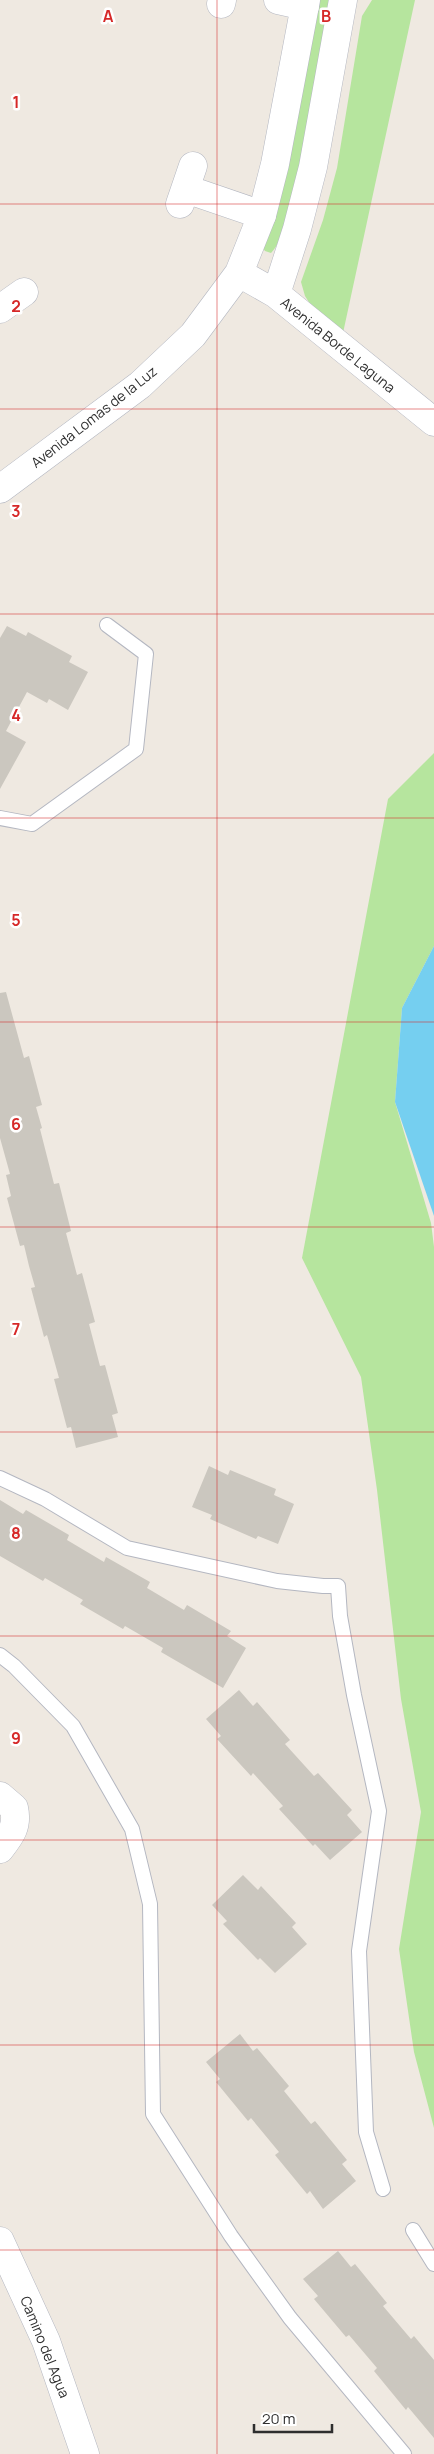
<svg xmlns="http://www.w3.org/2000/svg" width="434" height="2454" font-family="Manrope,sans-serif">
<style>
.green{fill:#b6e59e}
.water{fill:#75cff0}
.building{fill:#cbc7bf}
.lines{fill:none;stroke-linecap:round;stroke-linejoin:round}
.lane-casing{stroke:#b4b7c1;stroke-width:16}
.street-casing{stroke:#b4b7c1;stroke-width:29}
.secondary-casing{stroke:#b4b7c1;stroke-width:29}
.lane{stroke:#fff;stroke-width:14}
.street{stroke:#fff;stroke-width:28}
.secondary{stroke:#fff;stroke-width:28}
.grid{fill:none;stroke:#d62828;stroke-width:1;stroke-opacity:0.55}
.labels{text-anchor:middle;stroke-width:5;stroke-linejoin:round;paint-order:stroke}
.street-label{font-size:14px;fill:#2e2e2e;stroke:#fff}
.grid-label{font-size:16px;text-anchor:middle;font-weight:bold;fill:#d62828;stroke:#fff;stroke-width:5;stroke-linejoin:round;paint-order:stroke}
</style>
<rect width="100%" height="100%" fill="#efe9e1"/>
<!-- green -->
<path class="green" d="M 317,0 L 335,0 C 326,43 296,232 271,253 L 265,251 L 262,247 Z
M 372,0 L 415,0 L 343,333 L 312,307 L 305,296 L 301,282 L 323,220 L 337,168 L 362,16 Z
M 434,753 L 434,946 L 402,1008 L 395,1102 L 431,1223 L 434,1247 L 434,2128 L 414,2052 L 399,1949 L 421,1812 L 401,1699 L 377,1490 L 361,1377 L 302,1258 L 388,799 Z"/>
<!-- water -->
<path class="water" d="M 434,946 L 434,1216 L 395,1102 L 402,1008 Z"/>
<!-- building -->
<path class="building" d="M 7,626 L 26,636 L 28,632 L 72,656 L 69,662 L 88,672 L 68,710 L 49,699 L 47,703 L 27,692 L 6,731 L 26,742 L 0,789 L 0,638 Z
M 6,992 L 24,1058 L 29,1056 L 42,1105 L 36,1107 L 42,1128 L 40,1129 L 54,1184 L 59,1183 L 71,1231 L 66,1233 L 77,1275 L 82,1273 L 95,1322 L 89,1324 L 100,1366 L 105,1365 L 118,1413 L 112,1415 L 118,1437 L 76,1448 L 71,1427 L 67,1428 L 54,1379 L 59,1378 L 47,1335 L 44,1337 L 31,1288 L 35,1287 L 29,1266 L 24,1245 L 20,1246 L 7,1198 L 11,1196 L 6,1175 L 10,1174 L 0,1138 L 0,993 Z
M 209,1466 L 228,1475 L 230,1470 L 276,1489 L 274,1495 L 294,1504 L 278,1544 L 258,1536 L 256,1539 L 210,1519 L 212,1515 L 192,1507 Z
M 0,1500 L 23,1514 L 26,1510 L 69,1535 L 67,1540 L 104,1562 L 106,1557 L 150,1582 L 147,1588 L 184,1610 L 187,1605 L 231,1631 L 227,1636 L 246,1648 L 223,1688 L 161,1652 L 163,1648 L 125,1626 L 123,1629 L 80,1604 L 83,1600 L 45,1578 L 43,1581 L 0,1556 Z
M 239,1690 L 253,1706 L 257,1702 L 290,1740 L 285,1744 L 314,1776 L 318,1773 L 352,1810 L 347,1815 L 362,1832 L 330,1860 L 315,1844 L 313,1846 L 279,1809 L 283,1806 L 253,1773 L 251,1776 L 217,1739 L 221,1736 L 206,1719 Z
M 243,1875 L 258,1890 L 261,1886 L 296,1923 L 292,1927 L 307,1944 L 275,1973 L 260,1958 L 258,1960 L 223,1924 L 227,1921 L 212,1905 Z
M 240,2034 L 253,2051 L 257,2048 L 289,2086 L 284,2091 L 311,2124 L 315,2121 L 347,2160 L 342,2164 L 356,2181 L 323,2209 L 310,2191 L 307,2194 L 275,2155 L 279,2152 L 251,2118 L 248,2121 L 216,2082 L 220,2079 L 206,2062 Z
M 338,2251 L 351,2267 L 355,2264 L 387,2303 L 383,2306 L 411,2339 L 414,2336 L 434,2360 L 434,2438 L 408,2407 L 406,2410 L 374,2371 L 377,2368 L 349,2335 L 346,2337 L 314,2299 L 318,2296 L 303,2279 Z"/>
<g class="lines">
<defs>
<path id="lane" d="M 0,818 L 32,824 L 136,749 L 146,654 L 107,625
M 0,1478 L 45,1499 L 127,1548 L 277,1581 L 323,1586 L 338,1586 L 340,1616 L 354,1695 L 379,1811 L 359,1951 L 366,2132 L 383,2189
M 0,1655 L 14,1666 L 73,1726 L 132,1829 L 150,1904 L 153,2114 L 231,2236 L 290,2318 L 404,2454
M 413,2230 L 434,2264"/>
<path id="street" d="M 278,0 L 305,6
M 221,4 L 222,0
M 186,189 L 262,215
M 180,204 L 193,166
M 0,309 L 24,292
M 0,1796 L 14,1808 C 18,1826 11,1835 0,1849
M 0,2241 L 46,2341 L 85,2454"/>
<path id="secondary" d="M 239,273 L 276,294 L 434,422
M 276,294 L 297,229 L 313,167 L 343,0
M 0,489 L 140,385 L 193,335 L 239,273 L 262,215 L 275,164 L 306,0"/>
</defs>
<!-- lane casing -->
<use href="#lane" class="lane-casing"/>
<!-- street casing -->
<use href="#street" class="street-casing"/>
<!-- secondary casing -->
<use href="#secondary" class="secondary-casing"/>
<!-- lane -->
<use href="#lane" class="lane"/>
<!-- street -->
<use href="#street" class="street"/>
<!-- secondary -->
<use href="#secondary" class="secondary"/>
</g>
<!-- grid -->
<path class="grid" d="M 217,0 L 217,2454M 0,204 L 434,204M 0,409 L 434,409M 0,614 L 434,614M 0,818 L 434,818M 0,1022 L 434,1022M 0,1227 L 434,1227M 0,1432 L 434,1432M 0,1636 L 434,1636M 0,1840 L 434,1840M 0,2045 L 434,2045M 0,2250 L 434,2250"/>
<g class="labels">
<!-- street labels -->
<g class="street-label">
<text transform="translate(338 345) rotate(39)" y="5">Avenida Borde Laguna</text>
<text transform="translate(94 417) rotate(-38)" y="5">Avenida Lomas de la Luz</text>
<text transform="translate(45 2347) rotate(68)" y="5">Camino del Agua</text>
</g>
</g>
<g class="grid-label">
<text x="108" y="22">A</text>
<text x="326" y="22">B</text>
<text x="16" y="108">1</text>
<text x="16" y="312">2</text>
<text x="16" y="517">3</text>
<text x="16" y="721">4</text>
<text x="16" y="926">5</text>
<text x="16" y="1130">6</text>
<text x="16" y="1335">7</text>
<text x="16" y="1539">8</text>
<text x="16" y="1744">9</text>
</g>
<!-- scale -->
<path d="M254 2424v8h78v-8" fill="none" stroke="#2e2e2e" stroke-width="2.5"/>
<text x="262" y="2424" font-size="15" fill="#2e2e2e" stroke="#ffffff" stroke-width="4" paint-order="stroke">20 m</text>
</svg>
